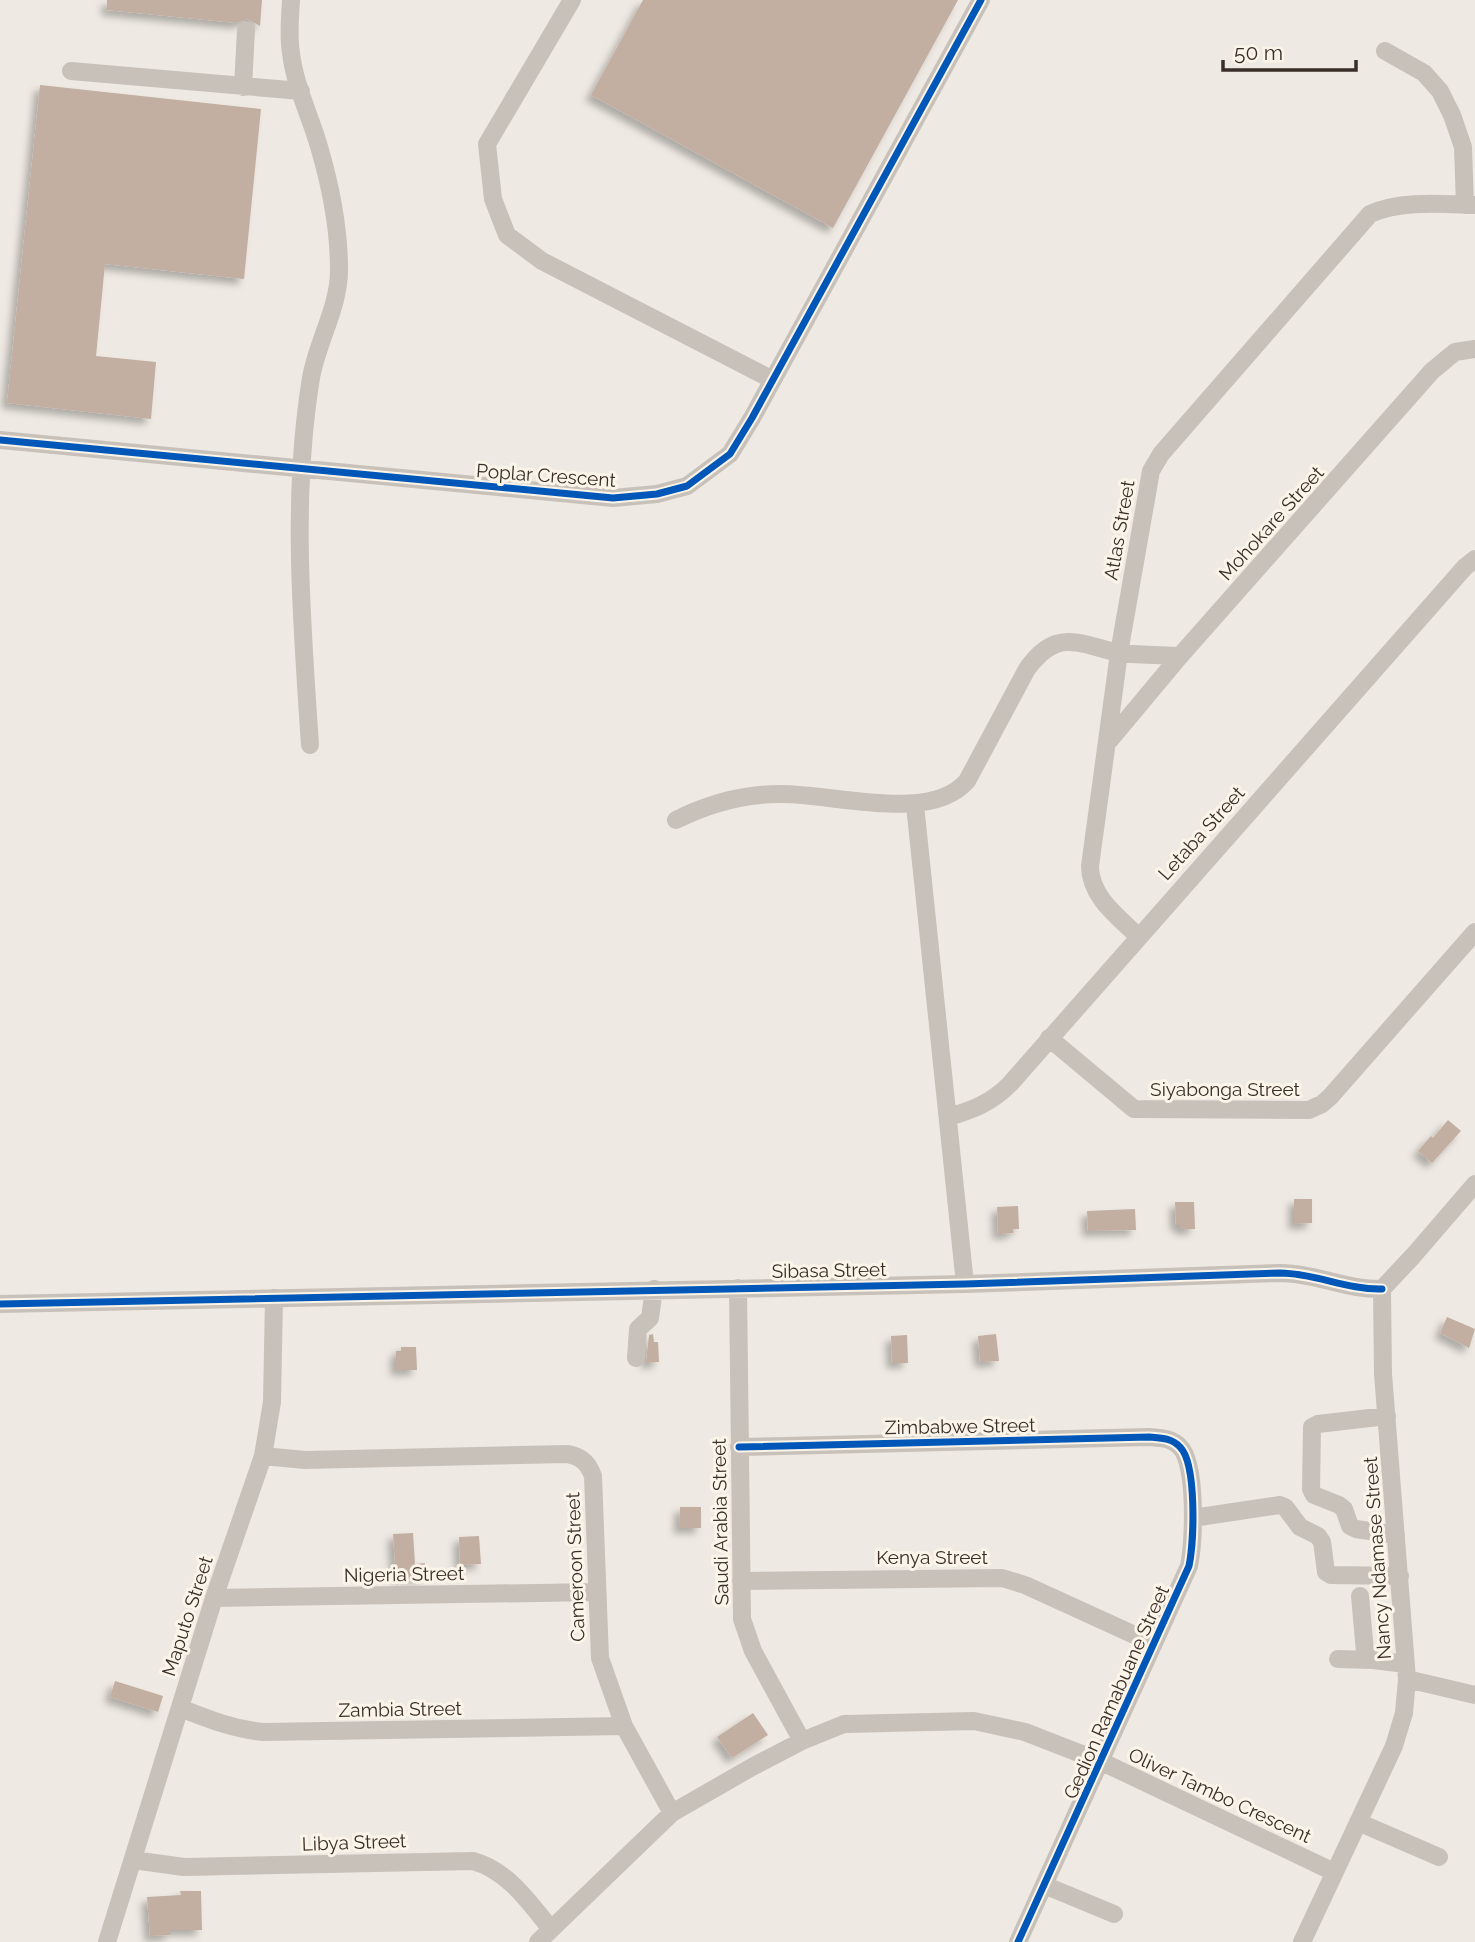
<svg xmlns="http://www.w3.org/2000/svg" width="1475" height="1942" font-family="Raleway,sans-serif">
<style>
.building{fill:#c3aea2;filter:url(#shadow)}
.lines{fill:none;stroke-linecap:round;stroke-linejoin:round}
.minor{stroke:#c8c1ba;stroke-width:18}
.cycleway-casing{stroke:#fbf4e9;stroke-width:11}
.cycleway{stroke:#0057b8;stroke-width:7}
.labels{text-anchor:middle;stroke-width:6;stroke-linejoin:round;paint-order:stroke}
.street-label{font-size:19px;fill:#392e28;stroke:#fbf4e9}
</style>
<defs>
<filter id="shadow"><feDropShadow dx="-5.5" dy="5.5" stdDeviation="3.5" flood-color="#0004"/></filter>
</defs>
<rect width="100%" height="100%" fill="#eee9e2"/>
<!-- building -->
<path class="building" d="M 107,0 L 262,0 L 260,26 L 247,19 L 237,23 L 107,10 Z
M 643,0 L 958,0 L 833,228 L 591,95 Z
M 40,85 L 261,109 L 244,279 L 105,264 L 96,356 L 156,362 L 151,419 L 7,403 Z
M 1448,1120 L 1461,1131 L 1432,1163 L 1418,1151 L 1431,1136 L 1433,1138 Z
M 1294,1199 L 1312,1199 L 1312,1223 L 1294,1224 Z
M 1175,1202 L 1194,1202 L 1195,1229 L 1180,1229 L 1180,1225 L 1176,1225 Z
M 1018,1206 L 1019,1229 L 1013,1229 L 1013,1233 L 998,1234 L 997,1207 Z
M 1135,1209 L 1136,1230 L 1088,1231 L 1087,1211 Z
M 1447,1317 L 1475,1329 L 1469,1348 L 1440,1333 Z
M 653,1334 L 654,1342 L 658,1342 L 659,1362 L 646,1363 L 649,1335 Z
M 996,1334 L 999,1361 L 980,1362 L 978,1336 Z
M 907,1335 L 908,1363 L 892,1363 L 891,1336 Z
M 401,1347 L 416,1347 L 417,1370 L 396,1370 L 396,1351 L 401,1351 Z
M 680,1507 L 701,1507 L 701,1528 L 679,1528 Z
M 413,1533 L 415,1564 L 425,1563 L 426,1577 L 396,1578 L 393,1534 Z
M 479,1536 L 481,1564 L 460,1565 L 459,1537 Z
M 115,1681 L 163,1696 L 158,1712 L 110,1697 Z
M 753,1713 L 768,1735 L 732,1758 L 717,1737 Z
M 180,1891 L 201,1891 L 202,1930 L 170,1930 L 170,1935 L 150,1936 L 147,1897 L 181,1895 Z"/>
<g class="lines">
<!-- minor -->
<path class="minor" d="M 291,0 C 290,18 288,35 291,53 C 295,87 311,117 320,150 C 331,188 339,231 339,270 C 339,308 317,342 311,378 C 291,500 302,623 310,745
M 572,0 L 487,144 L 493,199 L 507,235 L 542,261 L 773,380
M 1385,51 L 1424,73 L 1440,91 L 1452,115 L 1463,147 L 1465,205
M 71,71 L 301,91
M 243,87 L 246,30
M 0,440 L 613,498 L 657,494 L 687,486 L 730,454 L 752,418 L 981,0
M 1109,741 L 1180,656 L 1432,371 L 1455,352 L 1475,349
M 915,805 L 965,1284
M 676,820 C 708,804 744,794 780,794 C 832,793 930,824 967,781 L 1027,669 C 1035,658 1043,649 1056,644 C 1074,637 1101,650 1120,653 C 1140,655 1160,655 1180,656
M 1138,936 C 1117,916 1090,896 1090,866 L 1119,653 L 1151,471 L 1161,454 L 1370,214 C 1401,200 1441,204 1475,205
M 1049,1038 L 1134,1109 L 1309,1110 L 1322,1104 L 1330,1097 L 1475,932
M 948,1117 C 973,1110 991,1103 1010,1084 L 1465,567 L 1475,559
M 738,1288 L 742,1619 L 753,1651 L 802,1741
M 0,1304 L 965,1284 L 1280,1273 C 1315,1273 1347,1290 1382,1289
M 636,1358 L 638,1329 L 650,1318 L 654,1289
M 1387,1416 L 1318,1424 L 1312,1427 L 1311,1489 L 1314,1495 L 1339,1505 L 1344,1509 L 1350,1526 L 1356,1529 L 1396,1535
M 739,1447 L 1149,1437 C 1161,1438 1172,1438 1180,1447 C 1197,1464 1194,1542 1189,1566 L 1018,1942
M 263,1456 L 305,1460 L 567,1454 C 581,1456 588,1463 593,1476 L 600,1658 L 624,1726 L 672,1813
M 1193,1518 L 1280,1505 L 1285,1507 L 1300,1527 L 1318,1536 L 1322,1542 L 1326,1572 L 1331,1575 L 1400,1576
M 741,1581 L 1002,1578 L 1025,1585 L 1152,1643
M 1360,1596 L 1365,1652 L 1373,1660 L 1406,1664
M 214,1598 L 596,1592
M 1338,1659 L 1373,1660
M 1407,1679 L 1475,1695
M 180,1708 C 208,1719 233,1729 263,1732 L 624,1726
M 1358,1822 L 1439,1857
M 133,1860 L 184,1867 L 473,1861 C 507,1870 529,1902 550,1928
M 1044,1885 L 1114,1914
M 107,1942 L 214,1598 L 263,1456 L 272,1402 L 274,1298
M 538,1942 L 672,1813 L 752,1767 L 802,1741 L 844,1724 L 974,1721 L 1025,1732 L 1102,1762 L 1334,1872
M 1302,1942 L 1394,1746 L 1404,1713 L 1407,1679 L 1383,1374 L 1382,1289 L 1413,1256 L 1475,1184"/>
<defs>
<path id="cycleway" d="M 0,440 L 613,498 L 657,494 L 687,486 L 730,454 L 752,418 L 981,0
M 0,1304 L 965,1284 L 1280,1273 C 1315,1273 1347,1290 1382,1289
M 739,1447 L 1149,1437 C 1161,1438 1172,1438 1180,1447 C 1197,1464 1194,1542 1189,1566 L 1018,1942"/>
</defs>
<!-- cycleway casing -->
<use href="#cycleway" class="cycleway-casing"/>
<!-- cycleway -->
<use href="#cycleway" class="cycleway"/>
</g>
<g class="labels">
<!-- street labels -->
<g class="street-label">
<text transform="translate(546 475) rotate(4)" y="7">Poplar Crescent</text>
<text transform="translate(1271 523) rotate(-48)" y="7">Mohokare Street</text>
<text transform="translate(1119 530) rotate(-80)" y="7">Atlas Street</text>
<text transform="translate(1201 833) rotate(-48)" y="7">Letaba Street</text>
<text x="1225" y="1096">Siyabonga Street</text>
<text transform="translate(829 1270) rotate(-1)" y="7">Sibasa Street</text>
<text transform="translate(960 1426) rotate(-1)" y="7">Zimbabwe Street</text>
<text transform="translate(720 1522) rotate(-91)" y="7">Saudi Arabia Street</text>
<text x="932" y="1564">Kenya Street</text>
<text transform="translate(1377 1558) rotate(-94)" y="7">Nancy Ndamase Street</text>
<text transform="translate(575 1567) rotate(-92)" y="7">Cameroon Street</text>
<text transform="translate(404 1574) rotate(-1)" y="7">Nigeria Street</text>
<text transform="translate(187 1616) rotate(-72)" y="7">Maputo Street</text>
<text transform="translate(1116 1692) rotate(-66)" y="7">Gedion Ramabuane Street</text>
<text transform="translate(400 1709) rotate(-1)" y="7">Zambia Street</text>
<text transform="translate(1220 1795) rotate(25)" y="7">Oliver Tambo Crescent</text>
<text transform="translate(354 1842) rotate(-2)" y="7">Libya Street</text>
</g>
</g>
<!-- scale -->
<path d="M1223 60v10h133v-10" fill="none" stroke="#392e28" stroke-width="3.5"/>
<text x="1234" y="60" font-size="21" fill="#392e28" stroke="#fbf4e9" stroke-width="5" paint-order="stroke">50 m</text>
</svg>
